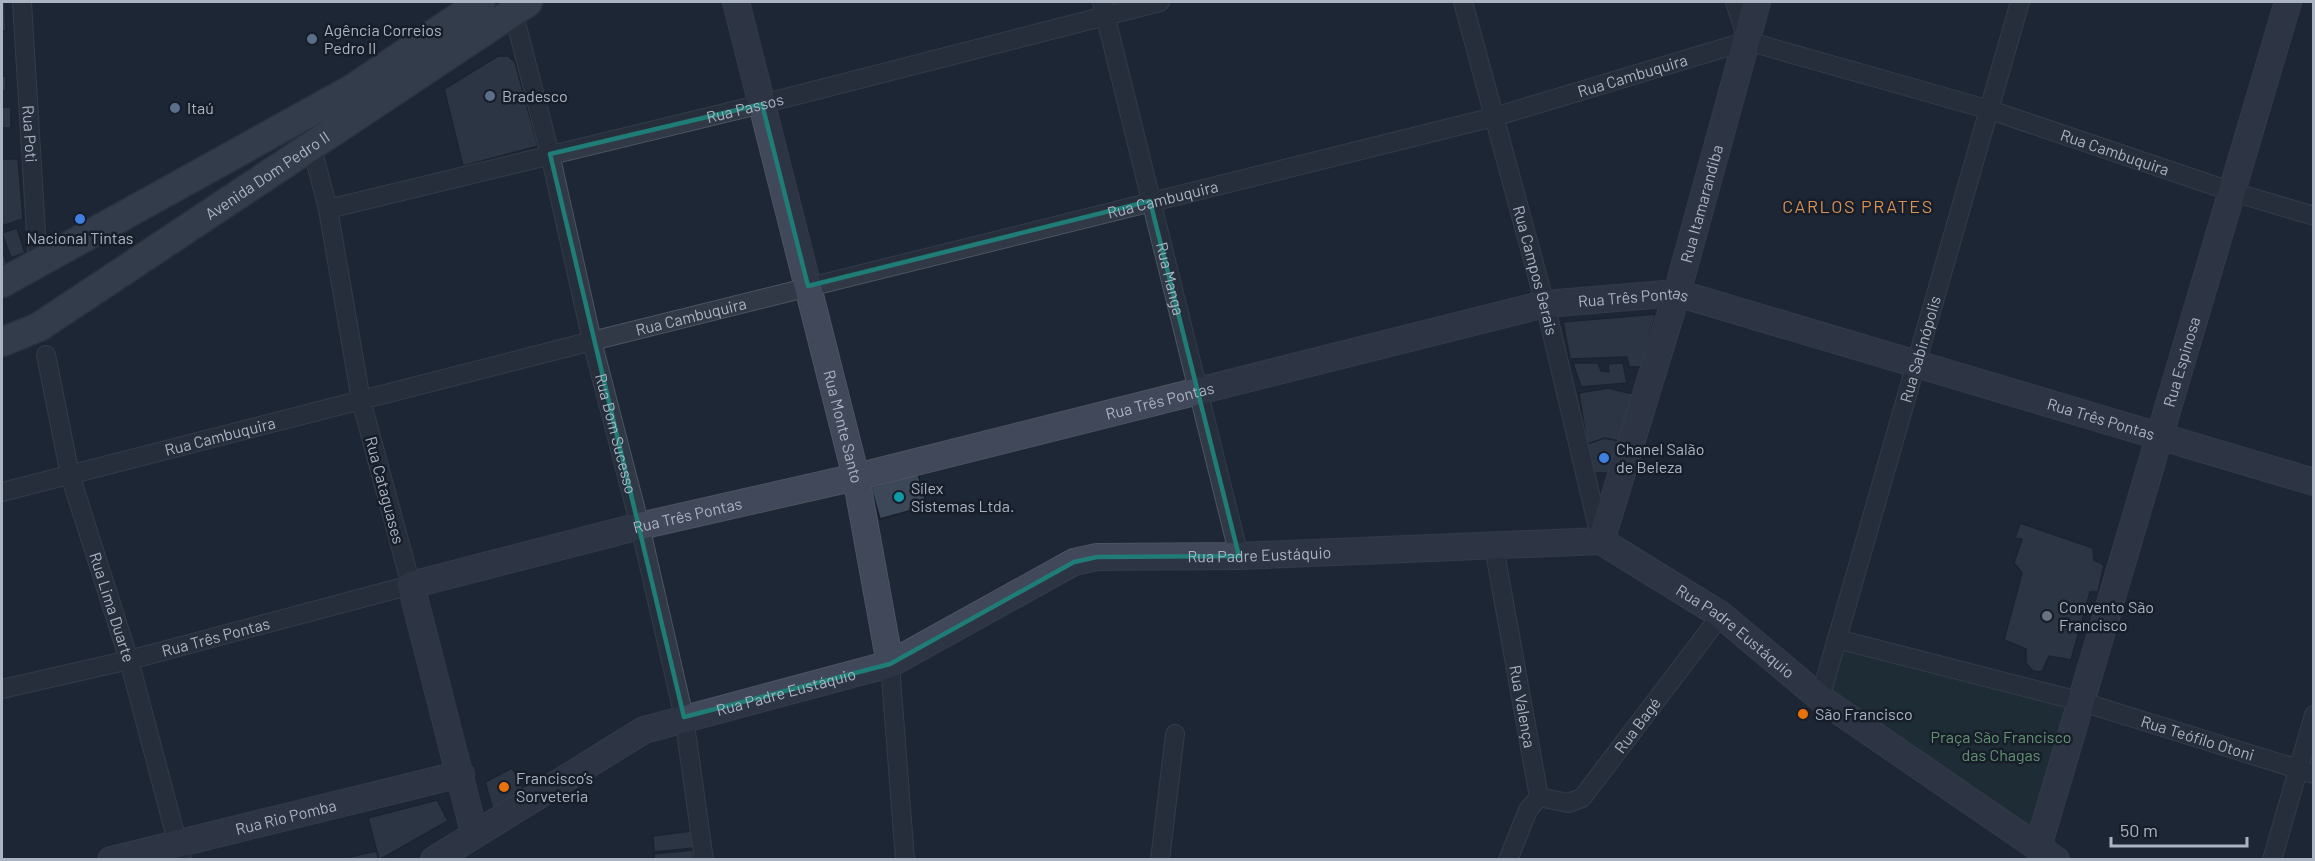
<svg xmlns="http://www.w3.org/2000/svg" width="2315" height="861" font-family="Barlow,sans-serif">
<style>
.green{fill:#203336}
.building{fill:#3c4758;stroke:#19202c;stroke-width:1.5}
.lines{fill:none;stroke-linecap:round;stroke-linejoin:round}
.street-casing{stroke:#4c5461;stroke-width:20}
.secondary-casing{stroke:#4c5461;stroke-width:28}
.primary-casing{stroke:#3b424f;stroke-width:31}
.street{stroke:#323946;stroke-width:18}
.secondary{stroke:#404859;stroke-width:26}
.primary{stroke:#4f5866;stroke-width:28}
.marked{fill:none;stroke:#1f7c76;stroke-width:4.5;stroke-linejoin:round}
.service-dot{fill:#5c6f8a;stroke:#171e2a;stroke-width:2}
.shop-dot{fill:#3f7fe0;stroke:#171e2a;stroke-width:2}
.culture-dot{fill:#0f9aa8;stroke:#171e2a;stroke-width:2}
.worship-dot{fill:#6b7280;stroke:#171e2a;stroke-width:2}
.food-dot{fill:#e8710a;stroke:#171e2a;stroke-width:2}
.labels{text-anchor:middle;stroke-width:5;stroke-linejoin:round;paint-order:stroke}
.poi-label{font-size:16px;fill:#abb4c3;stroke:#171e2a;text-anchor:start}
.street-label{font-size:16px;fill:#abb4c3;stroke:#171e2a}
.park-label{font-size:16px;fill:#639370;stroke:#171e2a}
.neighbourhood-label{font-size:18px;letter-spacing:1.5px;fill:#d49156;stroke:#171e2a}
</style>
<rect width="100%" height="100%" fill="#1e2735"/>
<!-- green -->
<path class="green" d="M 1837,639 L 2079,701 L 2038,847 L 1820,698 Z"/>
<!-- building -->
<path class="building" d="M 2,2 L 5,2 L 6,31 L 2,31 Z
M 498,56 L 508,56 L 515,62 L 538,146 L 463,166 L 444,89 Z
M 2,76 L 6,76 L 6,91 L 2,91 Z
M 2,107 L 11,107 L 11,128 L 2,128 Z
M 2,159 L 18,159 L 23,219 L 2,226 Z
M 17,228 L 25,253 L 11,258 L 2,233 Z
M 2,249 L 9,270 L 2,273 Z
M 1656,314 L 1641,367 L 1629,367 L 1627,357 L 1570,359 L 1563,322 Z
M 1573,363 L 1598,363 L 1601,371 L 1609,372 L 1608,364 L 1623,363 L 1627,383 L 1581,387 Z
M 1608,388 L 1637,395 L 1623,442 L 1605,438 L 1587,444 L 1579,393 Z
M 1605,438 L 1623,442 L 1614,473 L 1593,473 L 1587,444 Z
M 918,474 L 927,506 L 880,519 L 871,487 Z
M 2020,523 L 2093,548 L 2094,560 L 2104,565 L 2098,592 L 2090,592 L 2071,660 L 2049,656 L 2042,672 L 2033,671 L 2026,663 L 2026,649 L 2004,640 L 2022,573 L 2014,563 L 2022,539 L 2015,538 Z
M 512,768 L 525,792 L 494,813 L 485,782 Z
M 437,800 L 448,821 L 379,860 L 368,818 Z
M 691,831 L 693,848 L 654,852 L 653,836 Z
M 693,850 L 694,860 L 655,860 L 654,854 Z
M 377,851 L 379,860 L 349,860 L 349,857 Z"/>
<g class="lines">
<defs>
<g id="street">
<path id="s1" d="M 22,2 L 38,265"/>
<path id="s2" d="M 1102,2 L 1239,556"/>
<path id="s3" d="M 1463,2 L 1545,304 L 1601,540"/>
<path d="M 1735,2 L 1747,39"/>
<path id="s4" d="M 513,11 L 550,154 L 592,341 L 640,526 L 684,717 L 704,860"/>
<path id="s5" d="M 328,209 L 762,104 L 1160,2"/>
<path id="s6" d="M 46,355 L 70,475 L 129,660 L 182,860"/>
<path id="s7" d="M 2,492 L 592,341 L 1494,117 L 1747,41 L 1990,110 L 2233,192 L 2314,216"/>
<path id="s8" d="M 1494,547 L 1539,797"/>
<path id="s9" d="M 1837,639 L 2079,701 L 2314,774"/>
<path d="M 890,664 L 905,860"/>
<path id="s10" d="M 2,689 L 129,660 L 411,585 L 361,400 L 328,209 L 311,144"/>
<path id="s11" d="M 1820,698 L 2020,2"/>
<path id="s12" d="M 1539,797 L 1568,803 L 1582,798 L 1721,615"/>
<path d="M 1160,860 L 1175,734"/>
<path d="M 1508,860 L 1528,810 L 1539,797"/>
<path d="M 2272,860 L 2314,715"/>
</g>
<g id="secondary">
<path id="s13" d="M 736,2 L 856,477 L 890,664"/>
<path id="s14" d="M 1601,541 L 1677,293 L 1757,2"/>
<path id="s15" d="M 474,832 L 411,585 L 640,526 L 856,477 L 1545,304 L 1677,293 L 2314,482"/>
<path id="s16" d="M 2038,847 L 2288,2"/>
<path id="s17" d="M 111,860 L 461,774"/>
<path id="s18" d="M 434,860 L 644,730 L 890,664 L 1074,562 L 1097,557 L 1239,556 L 1601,541 L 1721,615 L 1820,698 L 2056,860"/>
</g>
<g id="primary">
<path d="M 2,283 L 352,89 L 481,2"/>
<path id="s19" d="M 2,342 L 39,327 L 528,2"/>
</g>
</defs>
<!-- street casing -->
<use href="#street" class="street-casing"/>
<!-- secondary casing -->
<use href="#secondary" class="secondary-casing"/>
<!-- primary casing -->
<use href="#primary" class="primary-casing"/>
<!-- street -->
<use href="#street" class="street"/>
<!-- secondary -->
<use href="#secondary" class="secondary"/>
<!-- primary -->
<use href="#primary" class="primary"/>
</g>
<!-- marked area -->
<path d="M0 0H2315V861H0ZM 762,104 L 808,286 L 1150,201 L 1239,556 L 1097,557 L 1074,562 L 890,664 L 684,717 L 550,154 Z" fill="#1e2735" fill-opacity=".55" fill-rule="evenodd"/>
<path class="marked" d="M 762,104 L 808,286 L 1150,201 L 1239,556 L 1097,557 L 1074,562 L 890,664 L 684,717 L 550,154 Z"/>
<!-- markers -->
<g class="service-dot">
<circle cx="312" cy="39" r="6"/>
<circle cx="490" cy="96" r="6"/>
<circle cx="175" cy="108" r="6"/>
</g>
<g class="shop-dot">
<circle cx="80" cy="219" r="6"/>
<circle cx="1604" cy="458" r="6"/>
</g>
<circle class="culture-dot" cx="899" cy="497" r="6"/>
<circle class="worship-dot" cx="2047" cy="616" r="6"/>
<g class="food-dot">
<circle cx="1803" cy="714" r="6"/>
<circle cx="504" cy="787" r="6"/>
</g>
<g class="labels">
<!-- poi labels -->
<g class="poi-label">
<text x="324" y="36">Agência Correios<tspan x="324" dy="18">Pedro II</tspan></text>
<text x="502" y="102">Bradesco</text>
<text x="187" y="114">Itaú</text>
<text x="80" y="244" text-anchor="middle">Nacional Tintas</text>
<text x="1616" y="455">Chanel Salão<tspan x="1616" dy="18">de Beleza</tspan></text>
<text x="911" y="494">Sílex<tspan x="911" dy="18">Sistemas Ltda.</tspan></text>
<text x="2059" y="613">Convento São<tspan x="2059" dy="18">Francisco</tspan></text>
<text x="1815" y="720">São Francisco</text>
<text x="516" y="784">Francisco’s<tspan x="516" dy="18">Sorveteria</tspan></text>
</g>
<!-- street labels -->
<g class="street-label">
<text dy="6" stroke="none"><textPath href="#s7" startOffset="1683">Rua Cambuquira</textPath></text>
<text dy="6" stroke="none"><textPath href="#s5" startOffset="429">Rua Passos</textPath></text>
<text dy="6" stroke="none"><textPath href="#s1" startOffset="132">Rua Poti</textPath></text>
<text dy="6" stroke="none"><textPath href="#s7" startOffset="2187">Rua Cambuquira</textPath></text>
<text dy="6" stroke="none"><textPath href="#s19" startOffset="314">Avenida Dom Pedro II</textPath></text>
<text dy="6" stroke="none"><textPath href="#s7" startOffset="1197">Rua Cambuquira</textPath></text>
<text dy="6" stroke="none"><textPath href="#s14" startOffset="352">Rua Itamarandiba</textPath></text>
<text dy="6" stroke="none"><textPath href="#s3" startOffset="278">Rua Campos Gerais</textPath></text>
<text dy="6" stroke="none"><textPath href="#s2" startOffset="285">Rua Manga</textPath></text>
<text dy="6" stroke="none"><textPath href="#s15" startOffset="1512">Rua Três Pontas</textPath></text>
<text dy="6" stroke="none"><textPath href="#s7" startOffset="711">Rua Cambuquira</textPath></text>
<text dy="6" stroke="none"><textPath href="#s11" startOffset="363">Rua Sabinópolis</textPath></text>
<text dy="6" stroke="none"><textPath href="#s16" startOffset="506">Rua Espinosa</textPath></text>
<text dy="6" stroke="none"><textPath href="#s15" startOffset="1026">Rua Três Pontas</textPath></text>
<text dy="6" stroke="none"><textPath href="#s15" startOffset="1998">Rua Três Pontas</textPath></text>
<text dy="6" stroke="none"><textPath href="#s13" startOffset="438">Rua Monte Santo</textPath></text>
<text dy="6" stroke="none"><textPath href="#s4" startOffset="435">Rua Bom Sucesso</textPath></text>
<text dy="6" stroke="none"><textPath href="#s7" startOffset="225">Rua Cambuquira</textPath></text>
<text transform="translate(385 490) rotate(75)" y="6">Rua Cataguases</text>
<text dy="6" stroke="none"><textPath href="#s15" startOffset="540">Rua Três Pontas</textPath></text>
<text dy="6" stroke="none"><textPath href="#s18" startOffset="898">Rua Padre Eustáquio</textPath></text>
<text dy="6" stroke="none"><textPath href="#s6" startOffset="261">Rua Lima Duarte</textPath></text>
<text dy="6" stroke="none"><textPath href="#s18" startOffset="1402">Rua Padre Eustáquio</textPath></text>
<text dy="6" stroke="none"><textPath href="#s10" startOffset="220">Rua Três Pontas</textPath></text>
<text dy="6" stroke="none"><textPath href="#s18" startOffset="394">Rua Padre Eustáquio</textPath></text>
<text dy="6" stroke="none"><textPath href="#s8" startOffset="162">Rua Valença</textPath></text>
<text dy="6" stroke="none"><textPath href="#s12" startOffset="136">Rua Bagé</textPath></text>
<text dy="6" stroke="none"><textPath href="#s9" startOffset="374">Rua Teófilo Otoni</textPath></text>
<text dy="6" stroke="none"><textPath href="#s17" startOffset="180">Rua Rio Pomba</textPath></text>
</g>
<!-- park labels -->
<g class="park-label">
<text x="2001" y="743">Praça São Francisco<tspan x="2001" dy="18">das Chagas</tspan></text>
</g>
<!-- neighbourhood labels -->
<g class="neighbourhood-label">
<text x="1858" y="213">CARLOS PRATES</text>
</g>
</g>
<!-- border -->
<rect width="2315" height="861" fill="none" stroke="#abb4c3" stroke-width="6"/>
<!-- scale -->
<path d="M2111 837v9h136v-9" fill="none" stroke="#abb4c3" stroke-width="3"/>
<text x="2120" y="837" font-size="18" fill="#abb4c3" stroke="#171e2a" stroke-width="4.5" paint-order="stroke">50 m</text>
</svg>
